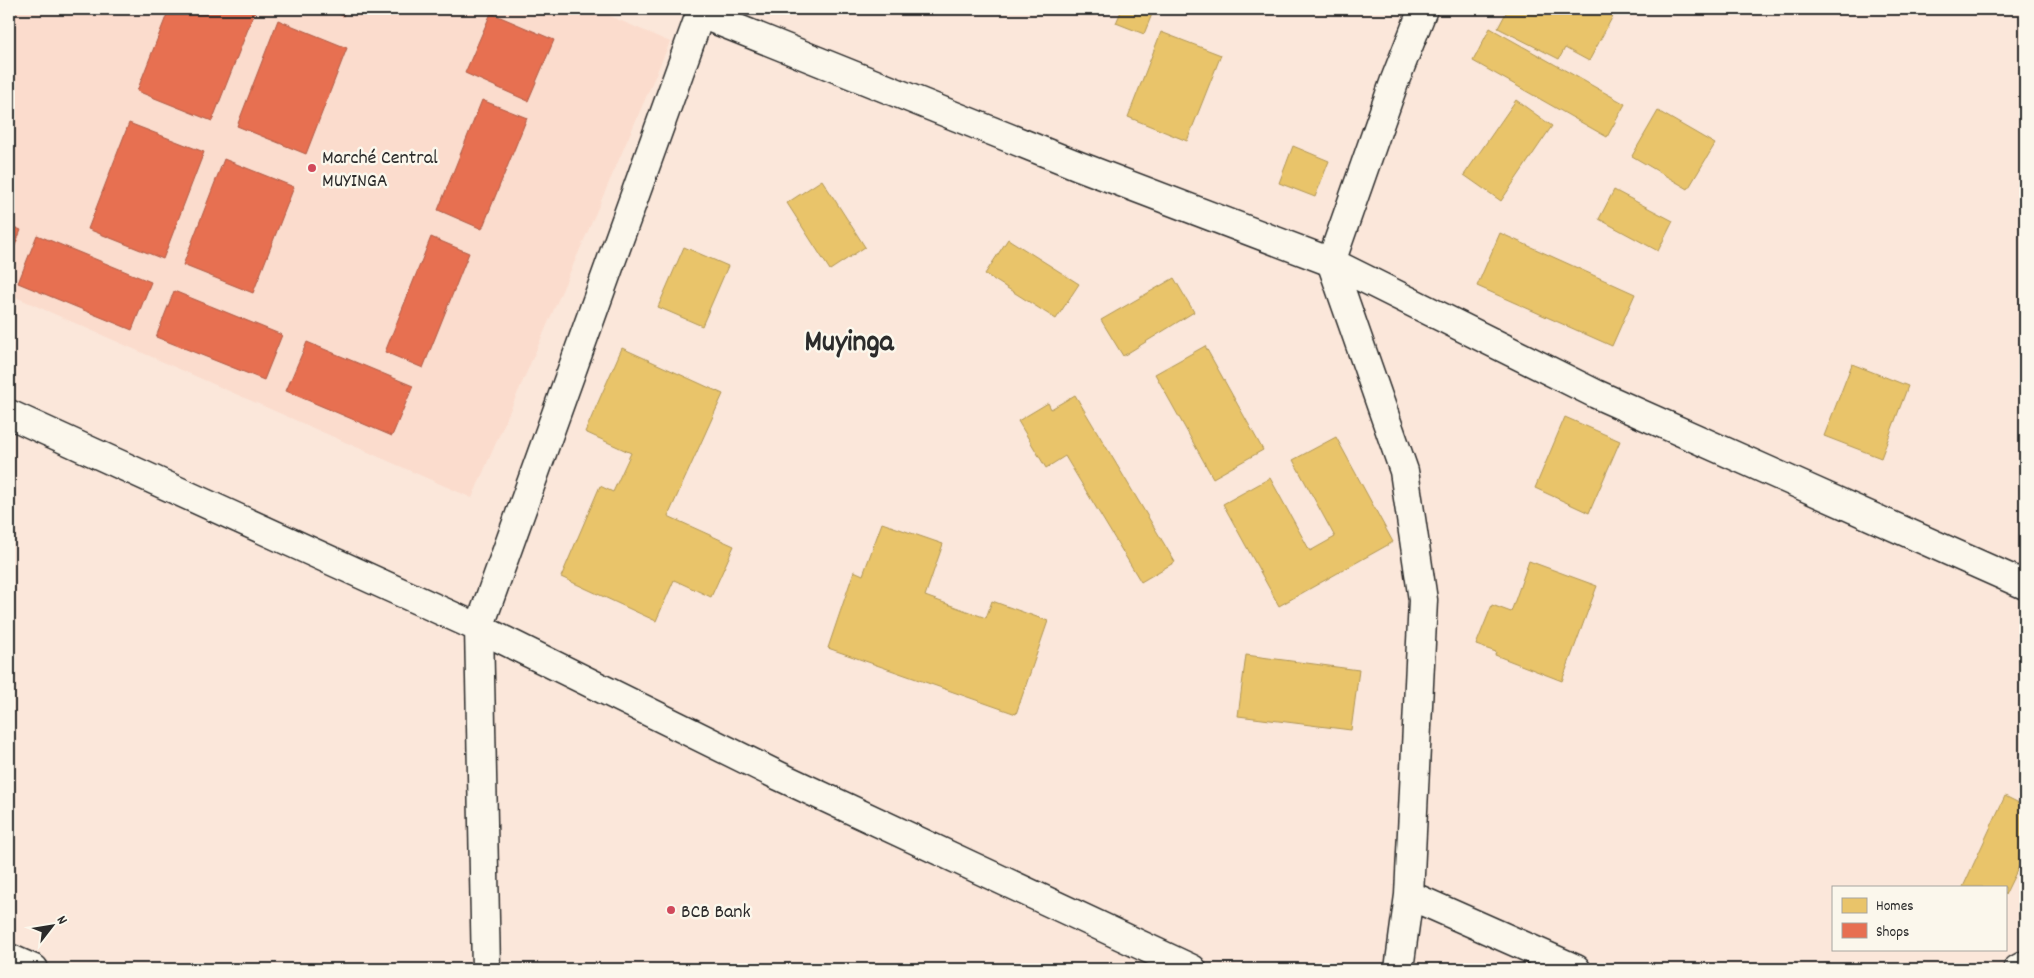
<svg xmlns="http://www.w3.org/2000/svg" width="2034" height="978" font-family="Dekko,sans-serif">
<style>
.built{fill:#fbdccd}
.homes{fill:#e9c46a;stroke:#b09657}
.shops{fill:#e76f51;stroke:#af5b46}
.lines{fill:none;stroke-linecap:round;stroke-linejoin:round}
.minor-casing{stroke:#2b2b2b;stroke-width:31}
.tertiary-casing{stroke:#2b2b2b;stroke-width:31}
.primary-casing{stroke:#2b2b2b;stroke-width:31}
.minor{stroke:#fbf7ec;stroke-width:28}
.tertiary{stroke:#fbf7ec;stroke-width:28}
.primary{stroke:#fbf7ec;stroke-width:28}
.poi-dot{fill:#d1495b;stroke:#fbf7ec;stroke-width:2}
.labels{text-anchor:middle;stroke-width:5;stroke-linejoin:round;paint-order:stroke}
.poi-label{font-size:20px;fill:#2b2b2b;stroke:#fbf7ec;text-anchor:start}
.town-label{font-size:30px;font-weight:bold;fill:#2b2b2b;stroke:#fbf7ec}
</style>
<rect width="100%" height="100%" fill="#fbe7da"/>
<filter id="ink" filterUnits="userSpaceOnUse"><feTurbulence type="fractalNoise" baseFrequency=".02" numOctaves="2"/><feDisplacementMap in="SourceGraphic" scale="10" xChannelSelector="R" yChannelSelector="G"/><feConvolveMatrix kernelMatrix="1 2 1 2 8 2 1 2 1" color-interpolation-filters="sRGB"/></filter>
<g filter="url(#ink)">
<!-- built -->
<path class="built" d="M 9,9 L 594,9 L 670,42 L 472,498 L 9,294 Z"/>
<!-- homes -->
<path class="homes" d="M 1122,9 L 1154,9 L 1144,34 L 1116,23 Z
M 1508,9 L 1603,9 L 1614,14 L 1589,61 L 1565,48 L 1559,59 L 1498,28 Z
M 1490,28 L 1625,104 L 1607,137 L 1473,61 Z
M 1161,32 L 1221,55 L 1187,141 L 1128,117 Z
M 1516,100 L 1552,126 L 1501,201 L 1464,175 Z
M 1658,111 L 1715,144 L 1688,189 L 1632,156 Z
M 1293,146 L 1329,161 L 1315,197 L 1279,183 Z
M 822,180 L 865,247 L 830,270 L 787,203 Z
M 1614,190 L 1673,221 L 1658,251 L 1599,219 Z
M 1500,233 L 1635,294 L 1612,346 L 1477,286 Z
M 1008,239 L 1079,284 L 1056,319 L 985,274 Z
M 684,247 L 728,266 L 702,326 L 658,307 Z
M 1174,278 L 1194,312 L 1123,356 L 1101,320 Z
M 1205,346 L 1263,450 L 1213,478 L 1155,374 Z
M 622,348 L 723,394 L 668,516 L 734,546 L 711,597 L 674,580 L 656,621 L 561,577 L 600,486 L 613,492 L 631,453 L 585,432 Z
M 1852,364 L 1908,386 L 1881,458 L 1824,436 Z
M 1075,395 L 1175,562 L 1141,582 L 1065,456 L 1046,468 L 1018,421 L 1048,403 L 1051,409 Z
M 1565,417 L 1620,441 L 1589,513 L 1535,488 Z
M 1336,437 L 1393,542 L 1279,606 L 1223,504 L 1270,478 L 1310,551 L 1335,537 L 1293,460 Z
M 882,523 L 943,544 L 925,596 L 986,618 L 992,601 L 1048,621 L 1016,714 L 828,648 L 854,571 L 863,575 Z
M 1529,561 L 1597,586 L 1562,681 L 1495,655 L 1496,652 L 1476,645 L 1492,605 L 1511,612 Z
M 1246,655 L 1359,670 L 1351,730 L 1238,716 Z
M 2005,796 L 2025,806 L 2025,854 L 2005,895 L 2005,887 L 1963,887 Z"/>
<!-- shops -->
<path class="shops" d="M 9,9 L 17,9 L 9,30 Z
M 169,9 L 248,9 L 255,11 L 212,121 L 137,91 Z
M 327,9 L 347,9 L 343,16 Z
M 491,13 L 554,40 L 528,101 L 465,73 Z
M 278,20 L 347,48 L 306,154 L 237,126 Z
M 482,100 L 527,118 L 482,229 L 438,210 Z
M 129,123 L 204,152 L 163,259 L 88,229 Z
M 224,159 L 294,187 L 253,293 L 183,265 Z
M 9,225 L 21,230 L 9,261 Z
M 37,235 L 151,282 L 132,330 L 18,283 Z
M 431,237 L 469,253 L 423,368 L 385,352 Z
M 174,291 L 282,335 L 264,380 L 156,337 Z
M 307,342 L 413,386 L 392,436 L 286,391 Z"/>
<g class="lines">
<defs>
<path id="minor" d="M 1331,262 L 1596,394 L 2025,585
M 1331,262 L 1404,471 L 1423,600 L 1409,895 L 1399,969
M 479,628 L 486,969
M 1409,895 L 1576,969
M 9,958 L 34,969
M 2018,969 L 2025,965"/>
<path id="tertiary" d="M 701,14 L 1079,166 L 1331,262 L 1395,80 L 1423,9
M 479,628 L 702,9"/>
<path id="primary" d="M 9,414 L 479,628 L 779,776 L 1192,969"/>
</defs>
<!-- minor casing -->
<use href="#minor" class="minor-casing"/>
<!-- tertiary casing -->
<use href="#tertiary" class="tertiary-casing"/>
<!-- primary casing -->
<use href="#primary" class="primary-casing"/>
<!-- minor -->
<use href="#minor" class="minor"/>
<!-- tertiary -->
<use href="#tertiary" class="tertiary"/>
<!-- primary -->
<use href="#primary" class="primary"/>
</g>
</g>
<!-- markers -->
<g class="poi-dot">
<circle cx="312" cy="168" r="5"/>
<circle cx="671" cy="910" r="5"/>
</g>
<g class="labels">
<!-- poi labels -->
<g class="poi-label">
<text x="322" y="163">Marché Central<tspan x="322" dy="23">MUYINGA</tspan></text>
<text x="681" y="917">BCB Bank</text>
</g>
<!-- town labels -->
<g class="town-label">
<text x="849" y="350">Muyinga</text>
</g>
</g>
<!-- margin -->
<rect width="2034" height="978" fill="none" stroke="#fbf7ec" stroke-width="30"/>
<rect x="15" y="15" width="2004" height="948" fill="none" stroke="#2b2b2b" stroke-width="2" filter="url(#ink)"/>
<!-- legend -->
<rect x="1832" y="886" width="175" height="65" fill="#fbf7ec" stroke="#a8a59f"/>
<rect x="1842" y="898" width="25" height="15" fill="#e9c46a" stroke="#a8a59f"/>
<text x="1876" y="910" font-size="15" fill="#2b2b2b">Homes</text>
<rect x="1842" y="923" width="25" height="15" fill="#e76f51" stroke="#a8a59f"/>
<text x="1876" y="936" font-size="15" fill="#2b2b2b">Shops</text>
<!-- north arrow -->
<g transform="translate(52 926) rotate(59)" stroke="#fbf7ec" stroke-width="4" paint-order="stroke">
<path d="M0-4L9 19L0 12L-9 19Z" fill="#2b2b2b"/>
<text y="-8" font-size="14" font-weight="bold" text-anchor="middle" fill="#2b2b2b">N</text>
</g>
</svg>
